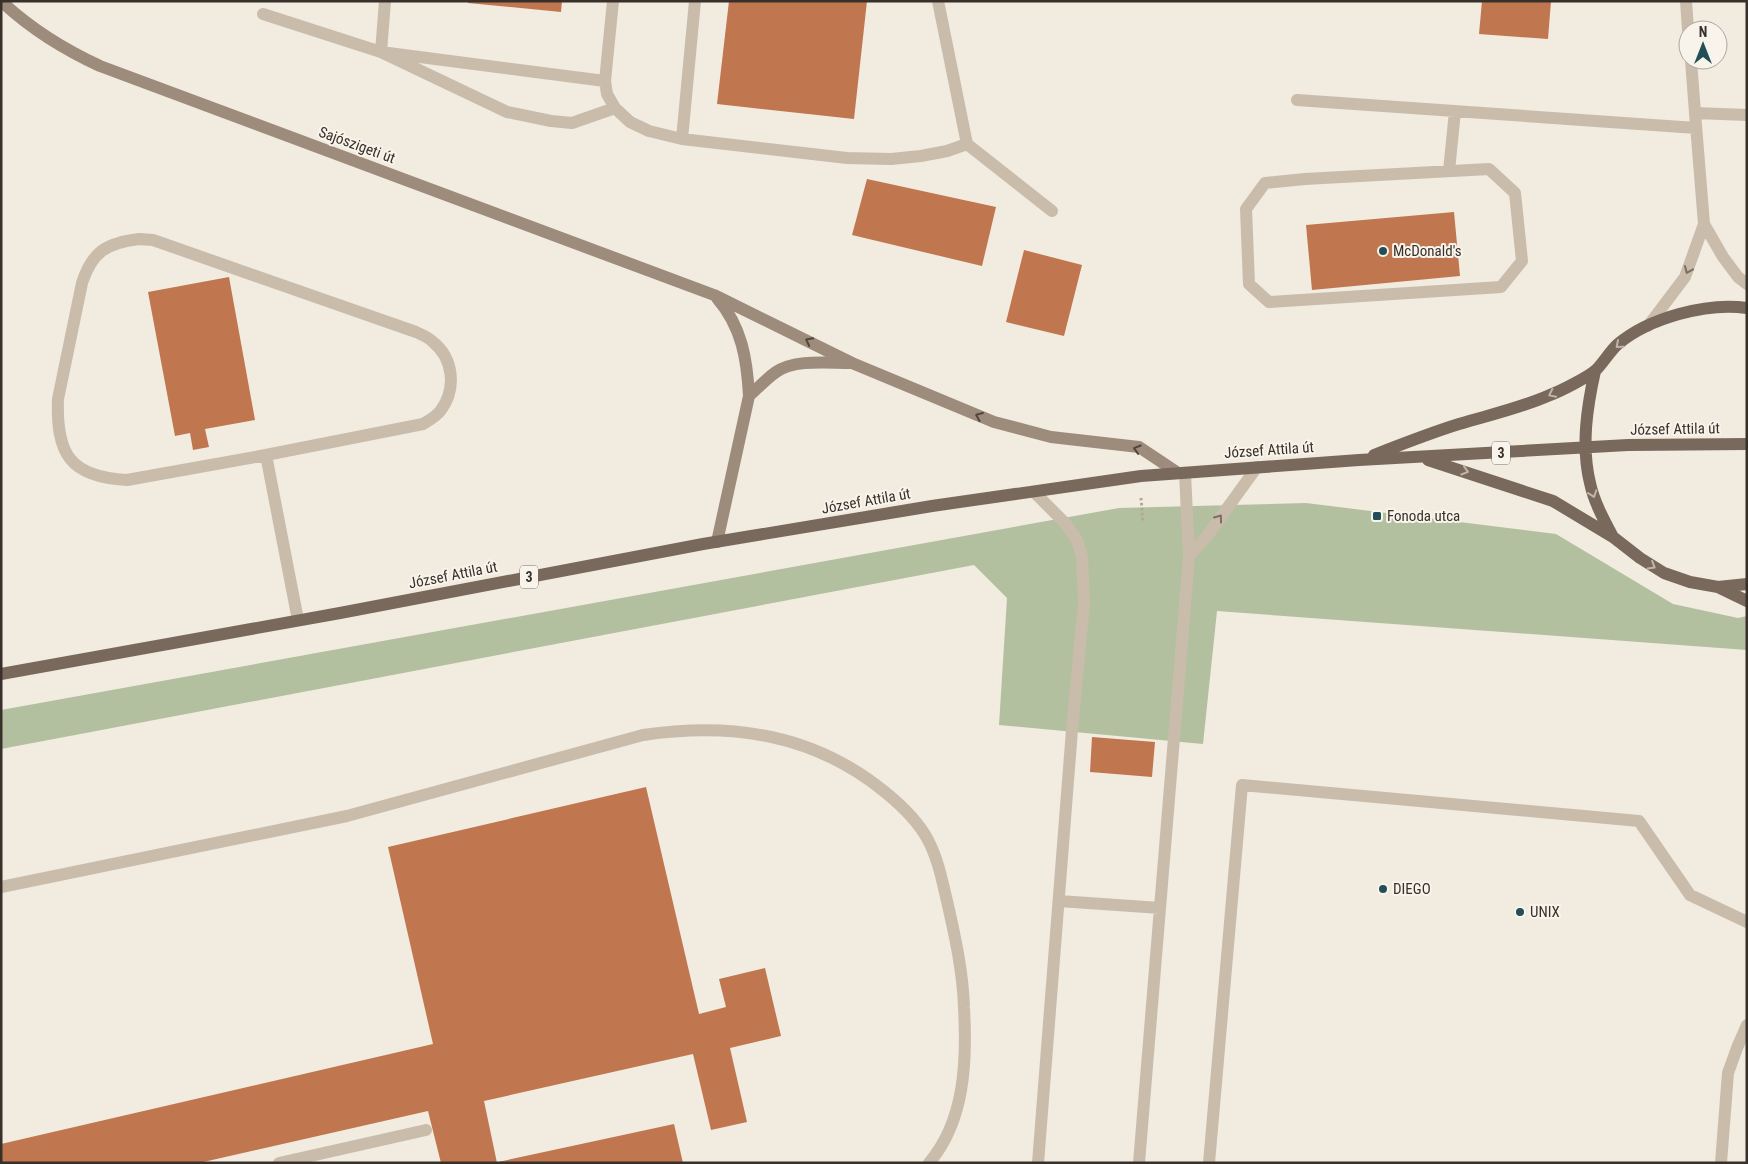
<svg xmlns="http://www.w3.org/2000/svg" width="1748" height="1164" font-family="'Roboto Condensed',sans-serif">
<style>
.green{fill:#b2c09f}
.building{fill:#c0774f}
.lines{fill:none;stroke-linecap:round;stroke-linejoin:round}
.path{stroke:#b5a795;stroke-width:3;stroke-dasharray:2.5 2.5;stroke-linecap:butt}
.service{stroke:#cabcab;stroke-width:12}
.secondary{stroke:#9d8c7c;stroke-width:12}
.primary{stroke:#79695c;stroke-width:12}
.oneway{stroke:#7a6f64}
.oneway2{stroke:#51473e}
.oneway3{stroke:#bfb5ab}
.poi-dot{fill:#214e57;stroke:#f9f4eb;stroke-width:2}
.labels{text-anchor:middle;stroke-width:4;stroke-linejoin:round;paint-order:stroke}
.shield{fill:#f9f4eb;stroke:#726b64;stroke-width:1}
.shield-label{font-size:14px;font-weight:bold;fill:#38302a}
.street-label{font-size:15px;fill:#38302a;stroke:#f9f4eb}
.poi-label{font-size:15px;fill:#38302a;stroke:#f9f4eb;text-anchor:start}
</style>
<rect width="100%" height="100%" fill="#f2ebdf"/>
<!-- green -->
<path class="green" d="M 1306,503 L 1556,534 L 1673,604 L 1738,618 L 1747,616 L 1747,650 L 1217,611 L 1203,744 L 999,725 L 1007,598 L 974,565 L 1,749 L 1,710 L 1119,508 Z"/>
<!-- building -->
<path class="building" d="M 468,1 L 562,1 L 561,12 L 468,3 Z
M 729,1 L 867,1 L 854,119 L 717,104 Z
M 1482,1 L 1551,1 L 1548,39 L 1479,34 Z
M 867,179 L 996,207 L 982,266 L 852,235 Z
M 1454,212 L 1460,276 L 1312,290 L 1306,225 Z
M 1024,250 L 1082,265 L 1064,336 L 1006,322 Z
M 229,277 L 255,420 L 205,429 L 209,447 L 193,450 L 190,433 L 175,436 L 148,292 Z
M 1092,737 L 1155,742 L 1152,777 L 1090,772 Z
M 646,787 L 699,1014 L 726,1007 L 719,979 L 765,968 L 781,1036 L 730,1048 L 747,1122 L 711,1130 L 693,1054 L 484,1101 L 497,1163 L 441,1163 L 428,1111 L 199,1163 L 1,1163 L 1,1144 L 433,1044 L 388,847 Z
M 674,1124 L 683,1163 L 498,1163 L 498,1162 Z"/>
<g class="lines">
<!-- path -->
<path class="path" d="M 1141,498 L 1143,523"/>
<!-- service -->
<path class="service" d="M 385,1 L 381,52 L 507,112 L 551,121 L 572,123 L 615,108
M 613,1 L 605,81 L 607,94 L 615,108 L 630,122 L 649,131 L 682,139 L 847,158 L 891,159 L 921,156 L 947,151 L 967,144
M 938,1 L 967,144 L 1052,211
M 1686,1 L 1688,30
M 263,14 L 381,52 L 605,81
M 1691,60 L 1695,113
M 1297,100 L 1696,128
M 1747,115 L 1695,113 L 1704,224 L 1723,257 L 1738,277 L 1747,284
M 682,139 L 695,1
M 1489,169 L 1515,193 L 1522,261 L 1501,287 L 1269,302 L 1249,284 L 1246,209 L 1265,183 L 1305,179 Z
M 1449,171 L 1455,111
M 139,239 L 153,240 L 416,332 C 422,335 428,337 433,342 C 453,358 457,388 441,410 C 437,416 430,420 423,424 L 266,455 L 127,480 C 70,477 56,454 58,399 L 82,283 C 92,252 106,243 139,239 Z
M 1648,326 L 1685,277 L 1704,224
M 266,455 L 298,620
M 1035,493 L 1065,523 L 1077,540 L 1082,557 L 1084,603 L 1072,730 L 1038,1163
M 1189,556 L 1207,536 L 1257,467
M 1,887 L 347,816 L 643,735 C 732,722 814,734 885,792 C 901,805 918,821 928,840 C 938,859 942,880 947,901 C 955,936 963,972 964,1008 C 967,1061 965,1121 929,1163
M 1059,901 L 1160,908
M 279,1163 L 426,1130
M 1139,1163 L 1189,556 L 1185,473
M 1209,1163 L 1242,785 L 1639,821 L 1690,895 L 1747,922
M 1721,1163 L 1728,1073 L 1737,1048 L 1747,1025"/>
<!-- secondary -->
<path class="secondary" d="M 1,1 C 32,30 63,49 100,66 L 714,295 L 852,363 L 994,422 L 1051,437 L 1139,447 L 1178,473
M 717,298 C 742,327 747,359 749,396 L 717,542
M 749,396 C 758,388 766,379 776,372 C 795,359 827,363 850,363"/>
<!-- primary -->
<path class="primary" d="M 1595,371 C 1587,407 1581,446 1590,483 C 1594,502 1604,520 1613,537
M 1374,455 C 1402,444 1430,433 1459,424 C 1489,415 1521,408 1550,395 C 1561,391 1588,377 1596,370 C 1604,362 1610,351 1618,344 C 1649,318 1707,302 1747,308
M 1428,460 L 1553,501 L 1613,537 L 1640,558 L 1664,573 L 1690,582 L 1718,587 L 1747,584
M 1718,587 L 1747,601
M 1,674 L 340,613 L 703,544 L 932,506 L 1141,476 L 1359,460 L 1628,445 L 1747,444"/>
</g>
<!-- one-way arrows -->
<defs><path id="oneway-chevron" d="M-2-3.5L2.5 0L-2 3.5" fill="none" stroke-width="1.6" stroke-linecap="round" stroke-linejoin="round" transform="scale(1.25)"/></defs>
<g class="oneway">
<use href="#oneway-chevron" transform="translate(1688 270) rotate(113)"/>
<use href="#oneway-chevron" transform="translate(1219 518) rotate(-54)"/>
</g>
<g class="oneway2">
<use href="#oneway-chevron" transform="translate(809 341) rotate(-153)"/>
<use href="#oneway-chevron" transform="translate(979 416) rotate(-157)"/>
<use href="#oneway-chevron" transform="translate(1137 449) rotate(-163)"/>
</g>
<g class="oneway3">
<use href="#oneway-chevron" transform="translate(1619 345) rotate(139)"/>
<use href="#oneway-chevron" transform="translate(1552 394) rotate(154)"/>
<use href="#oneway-chevron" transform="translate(1465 471) rotate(17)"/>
<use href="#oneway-chevron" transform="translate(1593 494) rotate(71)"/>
<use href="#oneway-chevron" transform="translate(1652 566) rotate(31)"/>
</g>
<!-- markers -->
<g class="poi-dot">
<circle cx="1383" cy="251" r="5"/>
<rect x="1372" y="511" width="10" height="10" rx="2.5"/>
<circle cx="1383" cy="889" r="5"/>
<circle cx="1520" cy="912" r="5"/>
</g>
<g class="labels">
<!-- shield labels -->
<g class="shield">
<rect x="1492" y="441.5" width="18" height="23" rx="4"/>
<rect x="520" y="565.5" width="18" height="23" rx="4"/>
</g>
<g class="shield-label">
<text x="1501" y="458">3</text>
<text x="529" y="582">3</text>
</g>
<!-- street labels -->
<g class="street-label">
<text transform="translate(357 145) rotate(20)" y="5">Sajószigeti út</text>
<text transform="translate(1675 429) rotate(-1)" y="5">József Attila út</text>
<text transform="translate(1269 450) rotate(-4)" y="5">József Attila út</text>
<text transform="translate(866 501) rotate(-10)" y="5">József Attila út</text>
<text transform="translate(453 575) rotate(-11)" y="5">József Attila út</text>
</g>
<!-- poi labels -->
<g class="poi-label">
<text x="1393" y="256">McDonald's</text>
<text x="1387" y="521">Fonoda utca</text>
<text x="1393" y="894">DIEGO</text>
<text x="1530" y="917">UNIX</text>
</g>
</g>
<!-- border -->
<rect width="1748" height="1164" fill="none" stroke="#38302a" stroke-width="5"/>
<!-- north arrow -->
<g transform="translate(1703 45)"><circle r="24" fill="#f9f4eb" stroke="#aca69e"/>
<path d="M0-4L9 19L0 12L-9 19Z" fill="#214e57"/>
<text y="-8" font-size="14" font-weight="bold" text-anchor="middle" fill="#38302a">N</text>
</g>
</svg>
